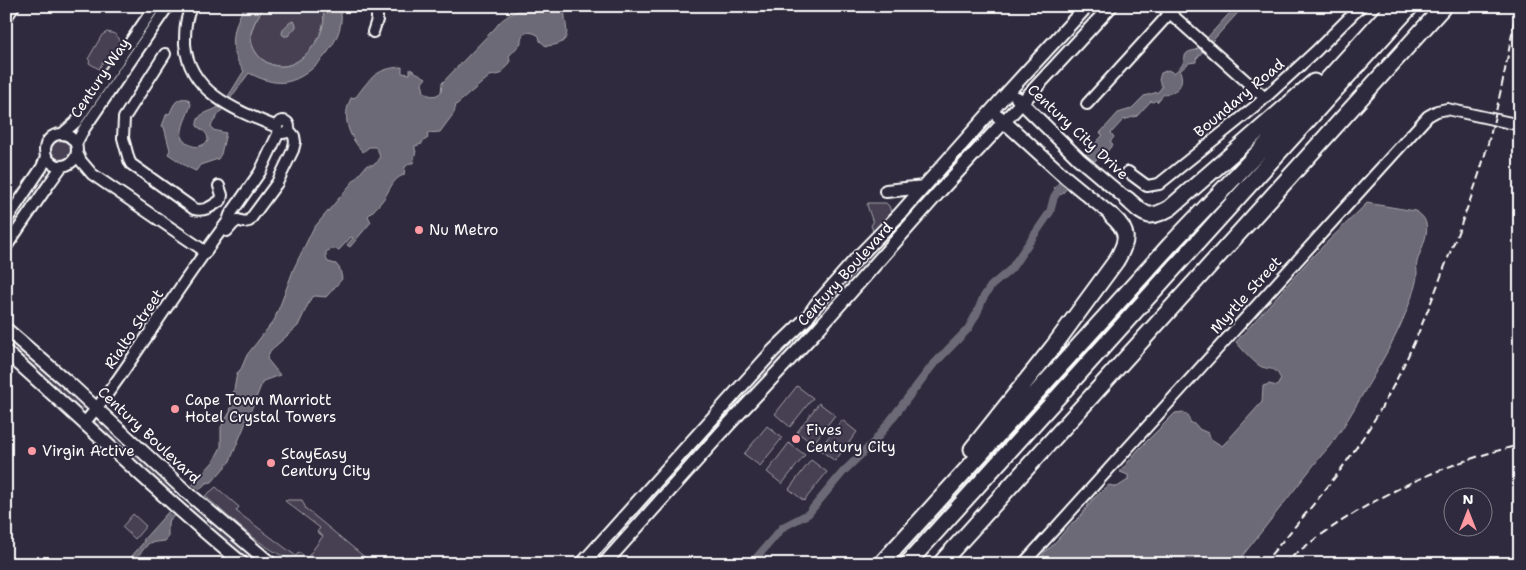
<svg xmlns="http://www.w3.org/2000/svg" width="1526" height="570" font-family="'Shantell Sans',sans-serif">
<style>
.green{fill:#464152;stroke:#a2a0a8}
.water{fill:#6d6a77;stroke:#a7a6ad}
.pier{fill:#2f2a3d}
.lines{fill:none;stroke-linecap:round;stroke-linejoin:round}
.canal{stroke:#6d6a77;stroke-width:8}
.minor-casing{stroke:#fff;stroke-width:14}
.major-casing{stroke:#fff;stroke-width:16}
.highway-casing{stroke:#fff;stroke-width:19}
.minor{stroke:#2f2a3d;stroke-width:10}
.major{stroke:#2f2a3d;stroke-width:12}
.highway{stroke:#2f2a3d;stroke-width:15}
.rail{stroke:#fff;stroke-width:2;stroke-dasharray:8 4;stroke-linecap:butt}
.poi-dot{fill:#ff9aa2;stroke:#2f2a3d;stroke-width:2}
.labels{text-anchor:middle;stroke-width:4;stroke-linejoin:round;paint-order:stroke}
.street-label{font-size:15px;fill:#fff;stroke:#2f2a3d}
.poi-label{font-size:15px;fill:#fff;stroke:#2f2a3d;text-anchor:start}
</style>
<rect width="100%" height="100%" fill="#2f2a3d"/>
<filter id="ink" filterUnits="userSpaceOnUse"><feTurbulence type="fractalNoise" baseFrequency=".02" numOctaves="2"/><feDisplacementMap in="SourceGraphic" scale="10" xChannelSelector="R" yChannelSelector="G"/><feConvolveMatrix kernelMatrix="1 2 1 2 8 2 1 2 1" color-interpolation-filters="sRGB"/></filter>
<g filter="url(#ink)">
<!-- green -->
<path class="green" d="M 265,6 L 322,6 C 323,12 325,19 323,25 C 320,41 305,60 289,65 C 270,71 249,54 251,34 C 253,23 259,15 265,6 Z
M 107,32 L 116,34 L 120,43 L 118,49 L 105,63 L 103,62 L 99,69 L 89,63 L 90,61 L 88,59 L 102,35 Z
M49 150a12 12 0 1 1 24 0a12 12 0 1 1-24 0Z
M 962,159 L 928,196 L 924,192 L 935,179 Z
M 868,203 L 886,203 L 889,206 L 892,215 L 874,235 L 871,225 L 873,223 L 867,205 Z
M 902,220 L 906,223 L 838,296 L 833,292 L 856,265 L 875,249 Z
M 810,322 L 814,326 L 737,407 L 733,402 L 777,354 Z
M 6,333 L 87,408 L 75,408 L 6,348 Z
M 797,386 L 813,398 L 790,427 L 775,414 Z
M 819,403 L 835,415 L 813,444 L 797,432 Z
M 98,418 L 264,564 L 247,564 L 139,467 L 130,455 L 95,423 L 95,420 Z
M 842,420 L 857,432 L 835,461 L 819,449 Z
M 767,426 L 782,438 L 760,466 L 744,454 Z
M 710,427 L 715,430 L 714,435 L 694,460 L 669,481 L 640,514 L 636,510 Z
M 789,443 L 805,455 L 782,484 L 767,472 Z
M 811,460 L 827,472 L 804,501 L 789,489 Z
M 216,487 L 239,507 L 236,511 L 296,556 L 299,552 L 307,558 L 323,536 L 317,532 L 320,528 L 285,501 L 286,500 L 302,500 L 306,509 L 373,564 C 352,564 328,566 307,564 C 271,559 232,519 205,496 Z
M 133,514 L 146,526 L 135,539 L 122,527 Z"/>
<!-- water -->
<path class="water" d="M 245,6 L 265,6 C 259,15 253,23 251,34 C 249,54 270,71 289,65 C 305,60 320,41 323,25 C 325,19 323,12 322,6 L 339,6 C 351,34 313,78 286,82 C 273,84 261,79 249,73 L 211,125 L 213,130 L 226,133 L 221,154 L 218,159 L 200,165 L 196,171 C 187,168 176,159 168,154 L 170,150 L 164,127 L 162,126 L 167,113 L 168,114 L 170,113 C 174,103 177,97 188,99 L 191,104 C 188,116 180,126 182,139 C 191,147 198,150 208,141 C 208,132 203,131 197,126 C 196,112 210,113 218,107 C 227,101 237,81 244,71 C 228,51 232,27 245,6 Z
M 525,6 L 565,6 C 562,26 579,44 546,46 L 540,41 L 539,36 C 531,30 520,31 521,43 L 509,56 L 510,61 L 501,74 L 490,76 L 456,105 L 454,113 L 440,132 L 428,133 L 427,134 L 428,138 L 422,142 L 422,144 L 415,146 L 415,150 L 416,151 L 413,163 L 410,163 L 405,167 L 404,175 C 392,178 389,193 382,201 C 378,206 373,211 368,216 L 371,222 L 350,247 L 347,245 L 353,238 L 351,237 L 339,250 C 334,248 331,249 326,252 L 326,258 L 328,262 L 336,264 L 340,269 L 342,279 L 326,297 L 315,296 L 311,298 L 298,326 L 270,351 L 267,359 L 280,375 L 263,381 L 230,461 L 212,482 L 206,483 L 168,522 L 168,538 L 165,541 L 149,543 L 131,564 L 125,564 L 143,543 L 144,539 L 213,462 L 221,447 L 221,427 L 230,412 L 237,373 L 241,369 L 247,355 L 275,319 L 276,315 L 281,303 L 294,268 L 313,229 L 367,165 C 380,166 383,155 375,147 L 369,147 L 363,152 C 349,137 341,118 351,98 L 356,97 C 370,78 377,68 402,67 L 402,73 L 410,74 L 410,69 L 426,78 L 422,83 L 424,92 C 430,97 436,97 441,92 L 442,83 L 496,27 C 502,17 515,13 525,6 Z
M 1236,6 L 1244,6 L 1196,59 L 1196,62 L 1189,63 L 1180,71 C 1185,85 1177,93 1164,94 L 1157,102 L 1156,100 L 1153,102 L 1151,101 L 1137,116 L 1123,120 L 1111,133 L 1114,137 L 1110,142 L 1113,144 L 1102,158 L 1099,156 L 1095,161 L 1093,160 L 1090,162 L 1061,195 L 1054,188 L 1103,135 L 1100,133 L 1118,113 L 1131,109 L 1144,96 L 1158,92 L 1162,87 L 1159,80 L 1161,73 L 1168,70 L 1174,73 C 1177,70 1182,67 1183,63 C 1186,54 1184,52 1196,50 Z
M 293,21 L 296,24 L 296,27 L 288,36 L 284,36 L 282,34 C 282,29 288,23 293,21 Z
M 1367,203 L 1415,211 C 1437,222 1422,245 1417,262 C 1416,266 1417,269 1417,274 C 1417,281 1414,289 1412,296 C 1400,333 1379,366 1360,399 C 1348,419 1337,439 1321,456 L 1236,564 L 1037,564 L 1045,551 L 1051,547 L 1071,524 L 1079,518 L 1092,500 L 1109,485 L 1117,487 L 1128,480 L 1128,475 L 1120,472 L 1138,450 L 1175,413 L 1183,412 L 1188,415 L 1190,422 L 1196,425 L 1199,429 L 1208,433 L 1211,439 L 1222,446 L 1227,441 L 1262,402 L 1263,386 L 1269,384 L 1277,386 L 1281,379 C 1274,366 1274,371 1262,367 C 1256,365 1241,348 1236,342 L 1314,255 Z"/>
<!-- pier -->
<path class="pier" d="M 1075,163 L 1085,171 L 1068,188 L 1060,181 Z
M 191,484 L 201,492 L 176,518 L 167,511 Z"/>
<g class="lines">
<!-- canal -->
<path class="canal" d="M 751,564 L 783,527 L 808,514 L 843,472 L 874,442 L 932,366 L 968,329 L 977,313 L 983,298 L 991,286 L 1011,269 L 1050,212 L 1054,197 L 1058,191"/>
<defs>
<path id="minor" d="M 192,6 C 185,18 185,31 185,44 C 189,94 238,111 277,127
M 1162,6 L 1265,98
M 373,32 L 377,20 L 377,6
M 165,54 L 124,118 L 123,138 L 129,160 L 131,164 L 194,209 C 205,212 212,206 221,200 L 222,195 L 219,186
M 1087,104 L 1170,13
M277 127a6 6 0 1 1 12 0a6 6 0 1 1-12 0Z
M45 150a16 16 0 1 1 32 0a16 16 0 1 1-32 0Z
M 62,134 L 76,122 L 155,6
M 76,144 L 84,129 L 168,6
M 77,153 L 81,161 L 92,174 L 206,252
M 1128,172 L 1147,186 L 1159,184 L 1256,106 L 1316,51 L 1361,6
M 6,221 L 42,167 L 46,157
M 227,231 L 233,224 L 238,220 L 244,222 L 249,221 L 277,183 L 293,150 L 295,142 L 294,136 L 289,130
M 6,247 L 49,184 L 62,166
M 85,422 C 108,396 126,367 146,338 C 173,298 199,259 228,221 L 230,215 L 260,172 L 279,132
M 1023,564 L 1428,116 L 1437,111 L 1447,109 L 1520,125"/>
<path id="major" d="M 6,16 L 13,6
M 1017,98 L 1079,159 L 1124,197
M 998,116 L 1064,176 L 1109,213
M 886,191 L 924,187
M 6,329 L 71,385 L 182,488 L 271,564
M 6,352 C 85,422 161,497 243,564
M 582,564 L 773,351 L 807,318 L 816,305 L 857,258 L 898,216 L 1009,91 L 1087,6
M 604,564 L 729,424 L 818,329 L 940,191 L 1111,6"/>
<path id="highway" d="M 1127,199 C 1145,215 1147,221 1170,208 L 1314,82
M 972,449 L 1053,347 L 1116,261 C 1128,241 1130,232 1112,216
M 881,564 L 1170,245 L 1318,90 L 1394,6
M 907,564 L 1411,6
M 940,564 L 1444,6"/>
</defs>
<!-- minor casing -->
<use href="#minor" class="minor-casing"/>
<!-- major casing -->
<use href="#major" class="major-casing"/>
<!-- highway casing -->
<use href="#highway" class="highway-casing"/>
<!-- minor -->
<use href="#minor" class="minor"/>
<!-- major -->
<use href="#major" class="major"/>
<!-- highway -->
<use href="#highway" class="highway"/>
<!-- rail -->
<path class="rail" d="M 1263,564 C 1296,525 1330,487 1358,445 C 1393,394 1418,337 1440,279 C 1455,239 1472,199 1484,158 C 1498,109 1508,57 1517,6
M 1283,564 C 1352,507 1433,465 1520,445"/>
</g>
</g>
<!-- markers -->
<g class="poi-dot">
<circle cx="419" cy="230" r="5"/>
<circle cx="175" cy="409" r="5"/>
<circle cx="796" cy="439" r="5"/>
<circle cx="32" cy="451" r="5"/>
<circle cx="271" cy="463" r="5"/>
</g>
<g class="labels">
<!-- street labels -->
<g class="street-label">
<text transform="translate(100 78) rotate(-56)" y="5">Century Way</text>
<text transform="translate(1239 98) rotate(-40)" y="5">Boundary Road</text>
<text transform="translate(1078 132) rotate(43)" y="5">Century City Drive</text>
<text transform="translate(845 274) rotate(-48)" y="5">Century Boulevard</text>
<text transform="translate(1246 295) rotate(-48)" y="5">Myrtle Street</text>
<text transform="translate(134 329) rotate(-56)" y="5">Rialto Street</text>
<text transform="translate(149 435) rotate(43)" y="5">Century Boulevard</text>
</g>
<!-- poi labels -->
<g class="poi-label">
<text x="429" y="235">Nu Metro</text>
<text x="185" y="405">Cape Town Marriott<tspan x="185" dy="17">Hotel Crystal Towers</tspan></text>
<text x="806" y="435">Fives<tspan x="806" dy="17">Century City</tspan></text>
<text x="42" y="456">Virgin Active</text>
<text x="281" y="459">StayEasy<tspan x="281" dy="17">Century City</tspan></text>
</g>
</g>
<!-- margin -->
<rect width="1526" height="570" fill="none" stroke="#2f2a3d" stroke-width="25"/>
<rect x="12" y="12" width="1501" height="545" fill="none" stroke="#fff" stroke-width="2" filter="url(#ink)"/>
<!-- north arrow -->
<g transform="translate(1468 512)"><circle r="24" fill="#2f2a3d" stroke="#827f8b"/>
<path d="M0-4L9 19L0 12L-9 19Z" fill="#ff9aa2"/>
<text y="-8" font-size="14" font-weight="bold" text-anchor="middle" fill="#ffffff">N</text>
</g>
</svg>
